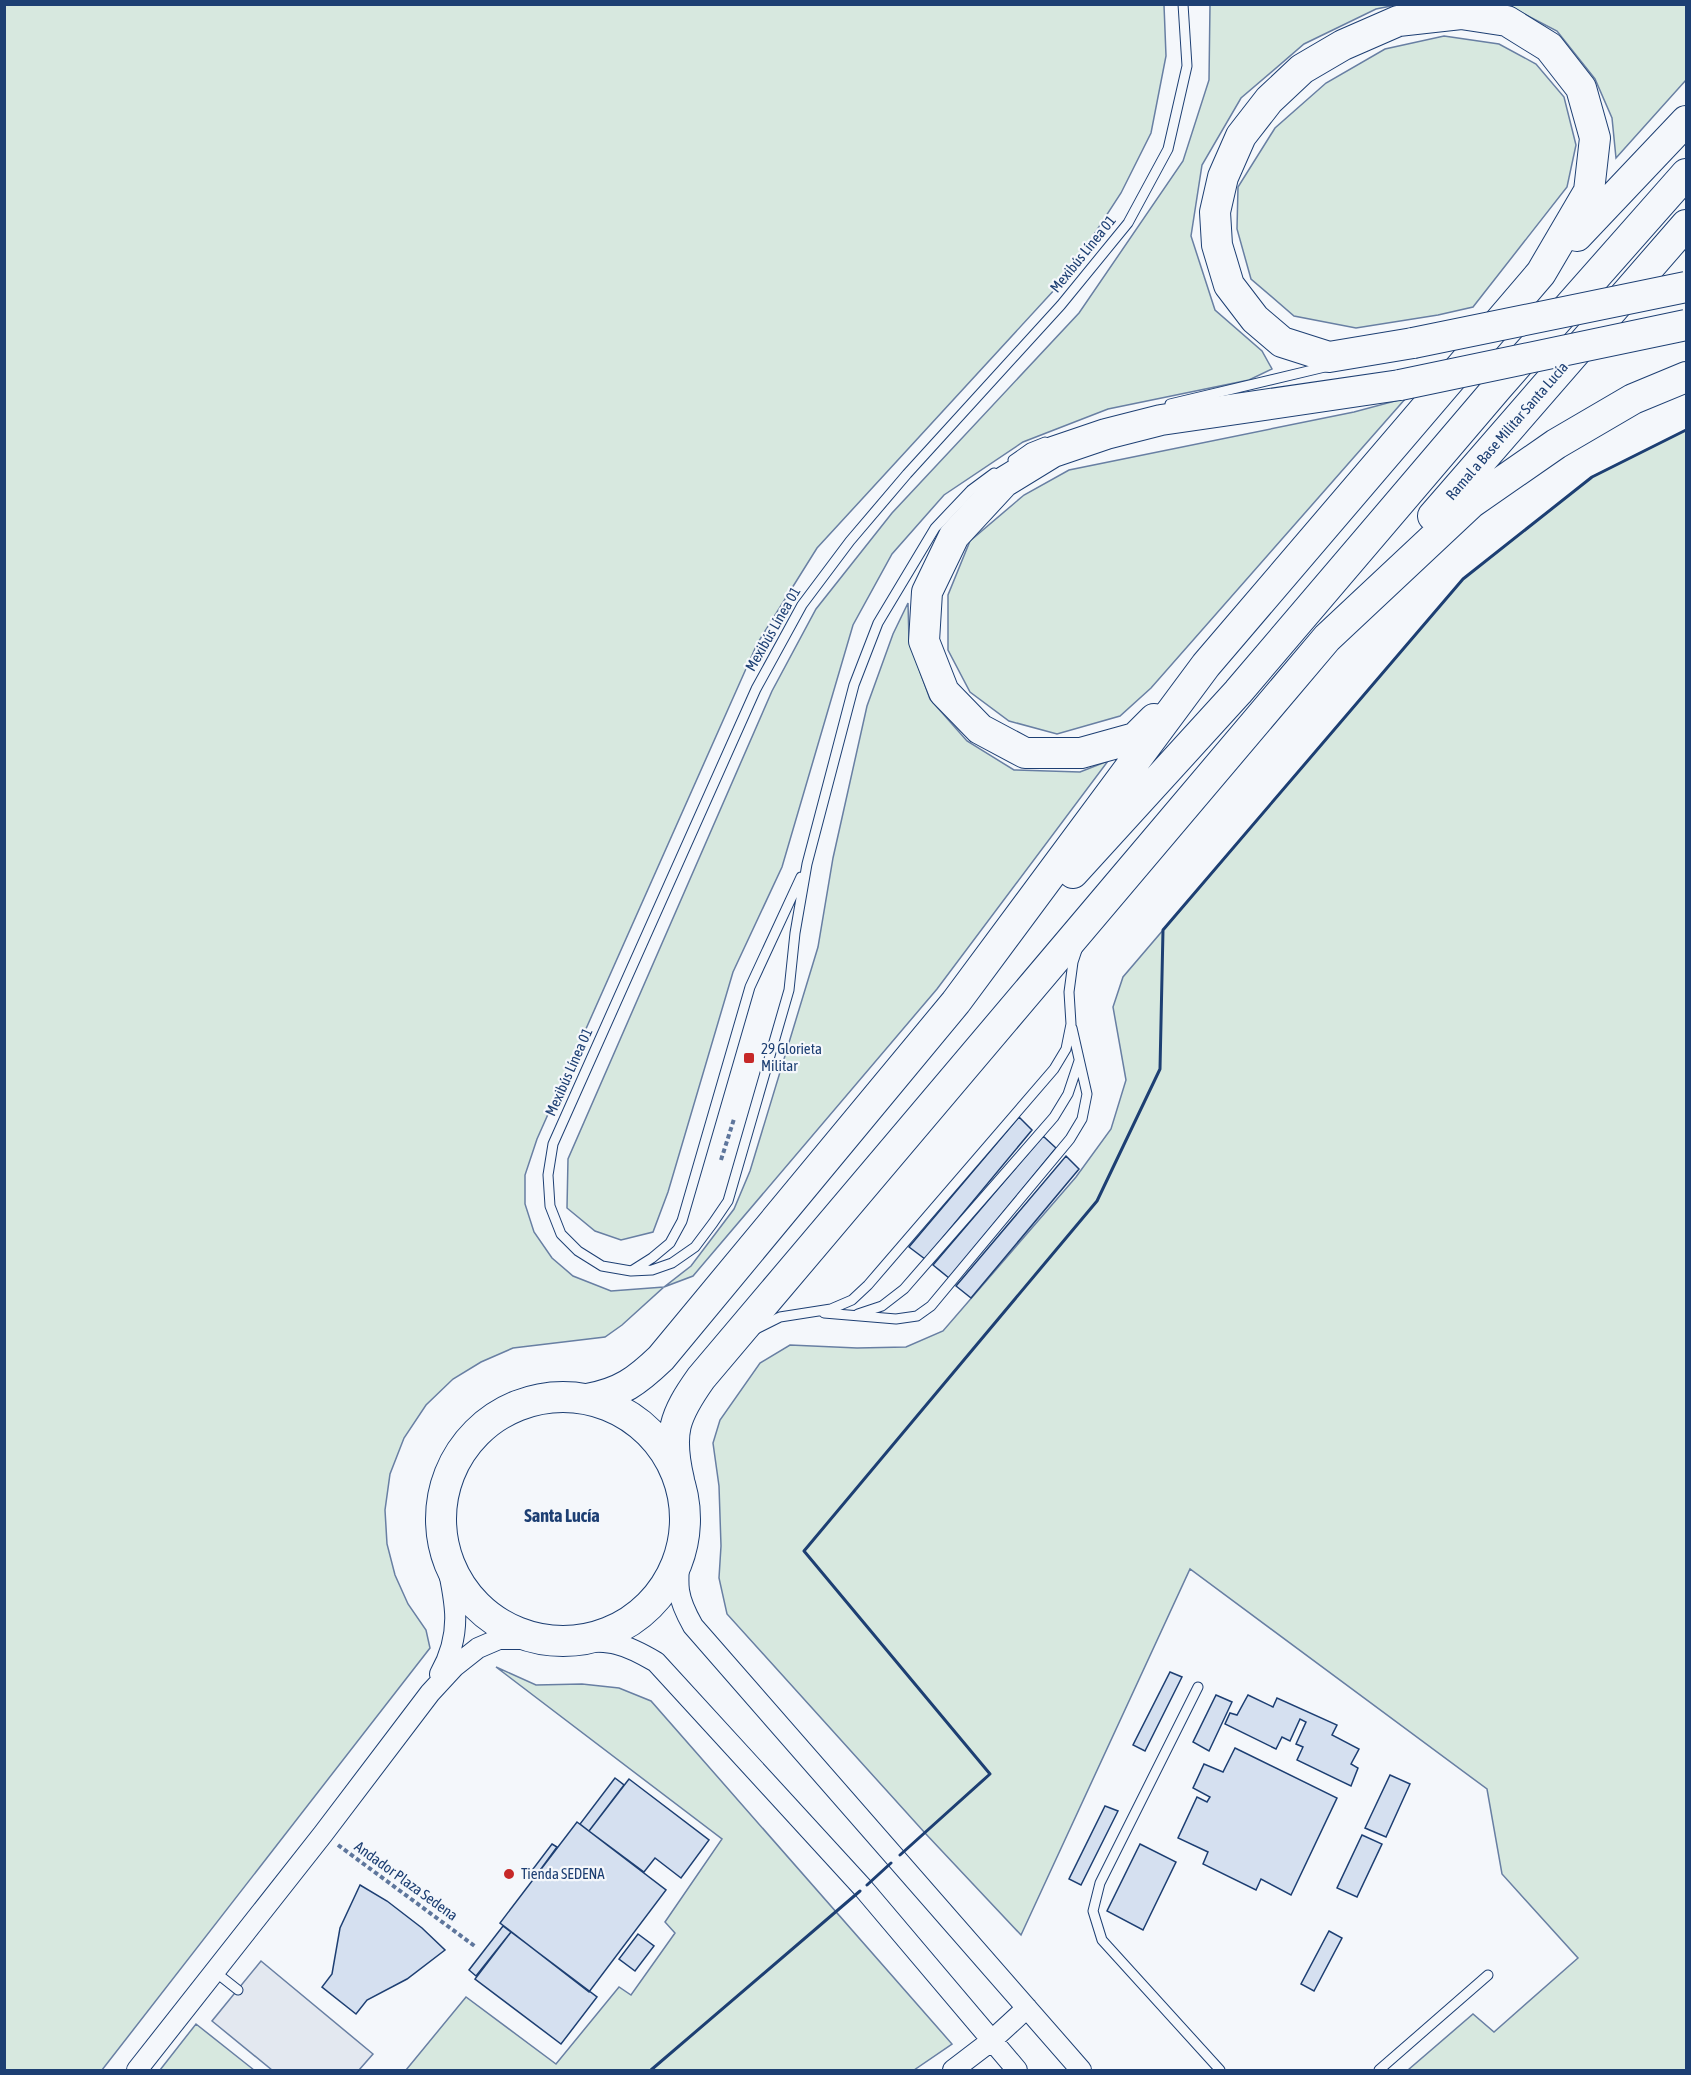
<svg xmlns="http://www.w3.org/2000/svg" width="1691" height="2075" font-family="'Asap Condensed',sans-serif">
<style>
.green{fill:#d7e8df;stroke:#687fa3;stroke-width:1.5}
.parking{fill:#e3e8f0;stroke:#687fa3;stroke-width:1.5}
.building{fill:#d5e0f0;stroke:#1d3f73;stroke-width:1.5}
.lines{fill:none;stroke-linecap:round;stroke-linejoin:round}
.service-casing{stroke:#1d3f73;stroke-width:11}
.minor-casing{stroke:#1d3f73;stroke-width:22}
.primary-casing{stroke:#1d3f73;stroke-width:32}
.path{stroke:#5e769c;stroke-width:4;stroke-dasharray:4.5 3;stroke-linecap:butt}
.service{stroke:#f4f7fb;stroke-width:9}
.minor{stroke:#f4f7fb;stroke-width:20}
.primary{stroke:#f4f7fb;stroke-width:30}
.primary-bridge-casing{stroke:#1d3f73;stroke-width:32;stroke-linecap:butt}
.primary-bridge{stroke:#f4f7fb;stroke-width:30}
.wall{stroke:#1d3f73;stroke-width:3}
.poi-dot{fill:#c62828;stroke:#f4f7fb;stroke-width:2}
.labels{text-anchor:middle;stroke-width:4.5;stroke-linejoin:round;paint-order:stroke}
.street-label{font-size:15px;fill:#1d3f73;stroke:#f4f7fb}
.poi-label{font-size:15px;fill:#1d3f73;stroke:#f4f7fb;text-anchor:start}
.quarter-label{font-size:18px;font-weight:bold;fill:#1d3f73;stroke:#f4f7fb}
</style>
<rect width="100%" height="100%" fill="#f4f7fb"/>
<!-- green -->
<path class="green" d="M 5,5 L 1164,5 L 1166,56 L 1151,133 L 1121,193 L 1067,276 L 817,548 L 757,644 L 537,1139 L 525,1175 L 525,1204 L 534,1232 L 552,1258 L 573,1276 L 611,1291 L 664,1287 L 691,1266 L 734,1209 L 750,1171 L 818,947 L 833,858 L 867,706 L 893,634 L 908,603 L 909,641 L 930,699 L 967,741 L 1014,770 L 1080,772 L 1108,761 L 937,989 L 693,1276 L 664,1287 L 622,1325 L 605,1337 L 513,1348 L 481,1362 L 453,1379 L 426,1405 L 404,1438 L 390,1474 L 385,1510 L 387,1544 L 395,1575 L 408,1604 L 426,1630 L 430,1648 L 102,2070 L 5,2070 Z
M 1210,5 L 1396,5 L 1376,9 L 1304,44 L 1241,98 L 1202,165 L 1191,236 L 1215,310 L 1262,351 L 1272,369 L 1249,380 L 1108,409 L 1023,442 L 944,495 L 892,554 L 853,625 L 782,867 L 733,972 L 668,1192 L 653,1232 L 621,1240 L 595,1231 L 567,1208 L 568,1159 L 772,691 L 816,609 L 892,513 L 1079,313 L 1183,161 L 1209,80 Z
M 1507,5 L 1686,5 L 1686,80 L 1616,158 L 1612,118 L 1595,79 L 1557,31 Z
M 1444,36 L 1499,44 L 1536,64 L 1564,97 L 1576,145 L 1567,187 L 1473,307 L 1438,315 L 1356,328 L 1294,316 L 1251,279 L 1237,229 L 1238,187 L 1275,128 L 1326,83 L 1385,49 Z
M 1406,398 L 1151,688 L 1120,716 L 1057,734 L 1009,721 L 970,692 L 948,650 L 948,595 L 970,541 L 1024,495 L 1069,470 L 1354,412 Z
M 1686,430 L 1686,2070 L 1408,2070 L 1473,2014 L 1494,2032 L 1578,1958 L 1502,1874 L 1487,1789 L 1190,1569 L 1021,1935 L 925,1833 L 727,1614 L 719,1578 L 721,1546 L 719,1486 L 713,1443 L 720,1420 L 760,1363 L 790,1345 L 857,1348 L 906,1347 L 943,1331 L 1076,1177 L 1111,1129 L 1126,1080 L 1113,1007 L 1123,977 L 1463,579 L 1592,477 Z
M 496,1667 L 536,1685 L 582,1684 L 619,1688 L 651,1701 L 952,2044 L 914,2070 L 653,2070 L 654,2068 L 651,2070 L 406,2070 L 466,1997 L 556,2064 L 619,1987 L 631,1995 L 675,1933 L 665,1922 L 722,1839 Z
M 196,2024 L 254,2070 L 160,2070 Z"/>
<!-- parking -->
<path class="parking" d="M 261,1961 L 373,2054 L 359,2070 L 272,2070 L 212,2021 Z"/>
<!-- building -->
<path class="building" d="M 1019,1117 L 1032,1130 L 925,1259 L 909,1247 Z
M 1043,1136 L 1056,1148 L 949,1278 L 933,1265 Z
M 1066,1156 L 1079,1169 L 971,1298 L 956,1286 Z
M 1170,1672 L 1182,1677 L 1145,1751 L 1133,1745 Z
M 1216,1695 L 1232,1702 L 1209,1751 L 1193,1742 Z
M 1248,1695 L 1273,1707 L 1277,1698 L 1337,1725 L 1332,1735 L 1359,1749 L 1351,1764 L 1358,1768 L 1351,1786 L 1297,1760 L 1303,1747 L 1296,1744 L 1306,1722 L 1300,1719 L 1290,1741 L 1282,1737 L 1276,1749 L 1225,1724 L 1230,1713 L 1237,1715 Z
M 1235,1748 L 1337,1798 L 1291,1895 L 1261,1879 L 1256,1890 L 1203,1864 L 1208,1852 L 1178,1838 L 1197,1797 L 1207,1802 L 1210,1797 L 1193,1788 L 1204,1764 L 1223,1772 Z
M 1390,1775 L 1410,1784 L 1386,1837 L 1365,1828 Z
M 615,1778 L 624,1785 L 589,1831 L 580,1824 Z
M 629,1779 L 709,1840 L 681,1878 L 655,1858 L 644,1872 L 589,1831 Z
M 1105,1806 L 1118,1811 L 1081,1885 L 1069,1879 Z
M 577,1822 L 666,1890 L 589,1992 L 500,1923 Z
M 1362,1835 L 1382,1844 L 1357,1897 L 1337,1888 Z
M 552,1844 L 557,1847 L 538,1873 L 533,1869 Z
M 1140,1844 L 1176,1862 L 1143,1930 L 1107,1911 Z
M 360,1885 L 387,1901 L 422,1928 L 445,1950 L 407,1979 L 367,2000 L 356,2014 L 322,1987 L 332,1974 L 340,1928 Z
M 503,1926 L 511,1932 L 476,1976 L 469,1970 Z
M 1329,1931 L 1342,1938 L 1314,1991 L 1301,1984 Z
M 511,1932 L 597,1997 L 561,2044 L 475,1979 Z
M 638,1934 L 654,1946 L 635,1971 L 619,1959 Z"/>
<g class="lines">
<defs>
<path id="service" d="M 1170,404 L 1329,366
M 1013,460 L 1030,448 L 1045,442
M 994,473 L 971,490 L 935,528 L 878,623 L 854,685 L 807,864 L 795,933 L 789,990 L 728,1201 L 713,1223 L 695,1247 L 672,1263 L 652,1270 L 631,1271 L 602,1266 L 578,1251 L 561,1234 L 550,1206 L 548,1175 L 553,1144 L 756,689 L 802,605 L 850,541 L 907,474 L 1061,305 L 1128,223 L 1168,149 L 1187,66 L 1183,4
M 633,1270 L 652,1258 L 670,1243 L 682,1221 L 750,987 L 801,877
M 824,1313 L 896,1319 L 917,1316 L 931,1306 L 1070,1139 L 1082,1119 L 1087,1094 L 1072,1028
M 858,1314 L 882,1306 L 904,1289 L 1054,1117 L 1068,1094 L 1079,1061
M 756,1329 L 780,1317 L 831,1309 L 852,1300 L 868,1285 L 1054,1069 L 1066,1049 L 1071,1024 L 1069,992 L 1073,962 L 1077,950
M 1198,1687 L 1100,1883 L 1093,1911 L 1102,1940 L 1220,2070
M 214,1971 L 238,1990
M 1379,2070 L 1488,1975"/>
<path id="minor" d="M 680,1552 C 677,1586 676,1596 693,1626 L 1081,2070
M 574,1641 C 612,1641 622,1642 656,1662 L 863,1888 L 1017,2070
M 440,1674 C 465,1630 454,1596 444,1549
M 137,2070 L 323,1834 L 430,1693 L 454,1667 L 478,1648 L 499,1639 L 538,1639
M 953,2070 L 991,2041 L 1027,2008"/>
<path id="primary" d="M 1577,236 L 1686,121
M 1433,516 L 1686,225
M 1154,719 L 1135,738 L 1081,753 L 1025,753 L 980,729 L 944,692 L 924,641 L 927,592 L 954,536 L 1004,482 L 1053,452 L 1106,434 L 1161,420 L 1400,385
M 1073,873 L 1238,692 L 1497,388 L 1686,174
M441 1519a122 122 0 1 1 244 0a122 122 0 1 1-244 0Z
M 587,1399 C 621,1393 637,1381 661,1358 L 956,1002 L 1206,665 L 1541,273 L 1589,191 L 1595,138 L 1581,88 L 1549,47 L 1507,21 L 1461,14 L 1398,21 L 1343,45 L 1302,69 L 1269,100 L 1241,136 L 1223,177 L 1215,212 L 1217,245 L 1229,285 L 1255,319 L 1282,342 L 1329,357 L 1413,343
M 679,1480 C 668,1433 674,1416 701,1378 L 1327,638 L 1471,503 L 1556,444 L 1633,399 L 1686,377"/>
</defs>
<!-- service casing -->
<use href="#service" class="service-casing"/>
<!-- minor casing -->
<use href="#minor" class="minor-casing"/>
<!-- primary casing -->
<use href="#primary" class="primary-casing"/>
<!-- path -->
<path class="path" d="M 721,1160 L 734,1119
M 338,1845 L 476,1947"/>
<!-- service -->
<use href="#service" class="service"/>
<!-- minor -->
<use href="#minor" class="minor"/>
<!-- primary -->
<use href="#primary" class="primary"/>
<defs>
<path id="primary-bridge" d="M 1413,343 L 1686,287
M 1400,385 L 1686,325"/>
</defs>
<!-- primary-bridge casing -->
<use href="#primary-bridge" class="primary-bridge-casing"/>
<!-- primary-bridge -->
<use href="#primary-bridge" class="primary-bridge"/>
<!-- wall -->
<path class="wall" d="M 900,1855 L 990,1774 L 804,1551 L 1097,1201 L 1160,1069 L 1163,930 L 1463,579 L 1592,477 L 1686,430
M 867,1885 L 891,1863
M 651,2070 L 860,1891"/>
</g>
<!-- markers -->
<g class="poi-dot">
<rect x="743" y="1052" width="12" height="12" rx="3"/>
<circle cx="509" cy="1874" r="6"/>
</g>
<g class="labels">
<!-- street labels -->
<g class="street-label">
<text transform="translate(1083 254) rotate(-51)" y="5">Mexibús Línea 01</text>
<text transform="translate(1507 431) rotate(-49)" y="5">Ramal a Base Militar Santa Lucía</text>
<text transform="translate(773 629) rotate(-60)" y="5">Mexibús Línea 01</text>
<text transform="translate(569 1072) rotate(-66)" y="5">Mexibús Línea 01</text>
<text transform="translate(406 1881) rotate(36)" y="5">Andador Plaza Sedena</text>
</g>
<!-- poi labels -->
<g class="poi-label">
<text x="761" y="1054">29 Glorieta<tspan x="761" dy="17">Militar</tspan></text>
<text x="521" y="1879">Tienda SEDENA</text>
</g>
<!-- quarter labels -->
<g class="quarter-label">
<text x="562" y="1522">Santa Lucía</text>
</g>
</g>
<!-- border -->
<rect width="1691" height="2075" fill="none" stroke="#1d3f73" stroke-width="12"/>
</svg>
